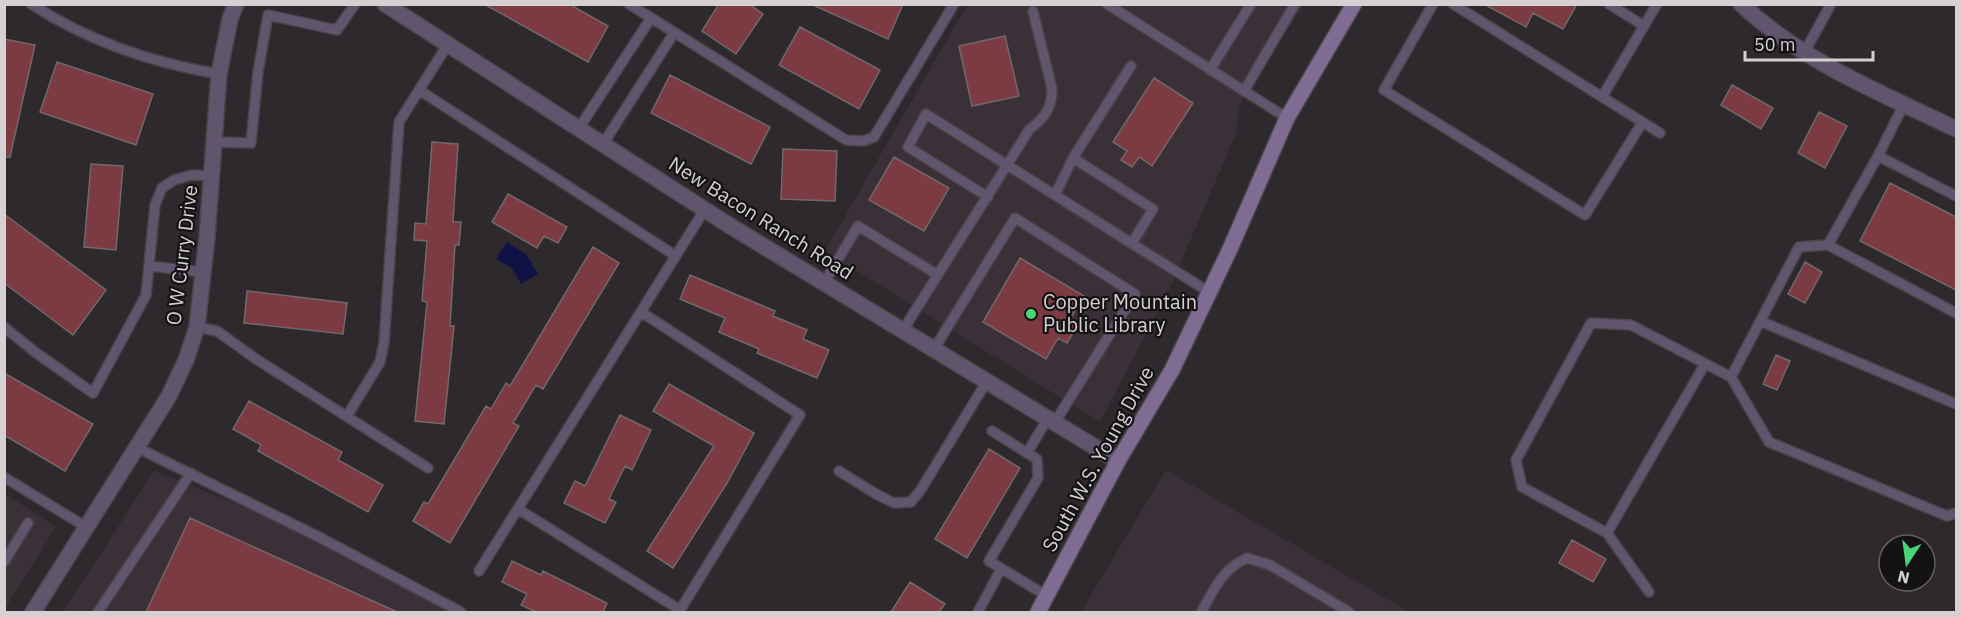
<svg xmlns="http://www.w3.org/2000/svg" width="1961" height="617" font-family="'IBM Plex Sans',sans-serif">
<style>
.built{fill:#3b3037}
.water{fill:#0f1245}
.building{fill:#7c3a42;stroke:#716969;stroke-width:1.5}
.lines{fill:none;stroke-linecap:round;stroke-linejoin:round}
.lane-casing{stroke:#494447;stroke-width:12}
.street-casing{stroke:#494447;stroke-width:18}
.secondary-casing{stroke:#494447;stroke-width:18}
.lane{stroke:#60556d;stroke-width:9}
.street{stroke:#60556d;stroke-width:15}
.secondary{stroke:#7f6c93;stroke-width:15}
.poi-dot{fill:#4ad677;stroke:#141214;stroke-width:2}
.labels{text-anchor:middle;stroke-width:4.5;stroke-linejoin:round;paint-order:stroke}
.street-label{font-size:20px;fill:#d5d1d3;stroke:#141214}
.poi-label{font-size:20px;fill:#d5d1d3;stroke:#141214;text-anchor:start}
</style>
<rect width="100%" height="100%" fill="#2e292c"/>
<!-- built -->
<path class="built" d="M 967,5 L 1303,5 L 1239,105 L 1237,131 L 1172,283 L 1100,422 L 825,251 Z
M 1166,470 L 1409,612 L 1081,612 Z
M 154,471 L 319,537 L 461,612 L 63,612 Z
M 5,494 L 56,527 L 5,609 Z"/>
<!-- water -->
<path class="water" d="M 507,242 L 526,254 L 538,274 L 521,284 L 512,268 L 496,259 Z"/>
<!-- building -->
<path class="building" d="M 484,4 L 569,4 L 608,26 L 588,62 Z
M 719,4 L 749,4 L 763,14 L 736,54 L 702,31 Z
M 811,4 L 903,4 L 888,39 Z
M 1484,4 L 1577,4 L 1563,29 L 1533,13 L 1526,27 Z
M 800,27 L 880,70 L 859,109 L 779,65 Z
M 1005,36 L 1019,96 L 972,106 L 959,46 Z
M 4,39 L 35,45 L 10,157 L 4,157 Z
M 57,62 L 153,94 L 136,145 L 40,112 Z
M 670,75 L 770,127 L 751,164 L 651,113 Z
M 1154,78 L 1193,103 L 1152,166 L 1139,157 L 1132,167 L 1121,160 L 1127,151 L 1113,142 Z
M 1732,85 L 1773,108 L 1761,129 L 1721,105 Z
M 1819,112 L 1847,126 L 1825,168 L 1798,153 Z
M 432,142 L 458,144 L 453,222 L 461,222 L 459,245 L 455,245 L 450,326 L 454,326 L 444,424 L 415,421 L 427,302 L 422,301 L 427,241 L 414,240 L 415,223 L 426,224 Z
M 783,149 L 837,151 L 835,201 L 781,199 Z
M 894,157 L 949,188 L 924,231 L 869,200 Z
M 91,164 L 123,166 L 116,250 L 84,247 Z
M 1890,183 L 1956,217 L 1956,290 L 1860,241 Z
M 508,194 L 567,227 L 558,243 L 544,236 L 537,248 L 492,222 Z
M 4,214 L 106,290 L 73,335 L 4,283 Z
M 593,247 L 619,263 L 543,389 L 536,385 L 513,423 L 519,426 L 450,543 L 413,521 L 424,502 L 428,504 L 486,406 L 491,409 L 506,383 L 510,386 Z
M 1020,258 L 1084,296 L 1070,319 L 1078,324 L 1067,343 L 1058,338 L 1046,359 L 983,322 Z
M 1805,262 L 1822,272 L 1805,303 L 1788,294 Z
M 690,275 L 775,311 L 773,316 L 807,330 L 803,339 L 829,350 L 817,378 L 757,353 L 759,349 L 719,332 L 725,318 L 680,299 Z
M 247,291 L 347,303 L 343,334 L 244,323 Z
M 1776,355 L 1790,361 L 1777,390 L 1763,384 Z
M 4,373 L 93,424 L 65,471 L 4,435 Z
M 669,384 L 754,433 L 727,483 L 673,568 L 647,551 L 714,446 L 653,411 Z
M 249,401 L 342,452 L 338,460 L 383,485 L 368,512 L 258,451 L 261,445 L 233,429 Z
M 620,415 L 651,430 L 632,470 L 625,466 L 609,499 L 616,502 L 605,523 L 564,503 L 575,481 L 585,486 Z
M 989,449 L 1020,468 L 967,558 L 935,539 Z
M 190,518 L 397,612 L 146,612 Z
M 1572,540 L 1606,559 L 1593,582 L 1559,563 Z
M 512,561 L 541,575 L 543,571 L 607,603 L 603,612 L 536,612 L 521,605 L 527,594 L 502,582 Z
M 910,582 L 945,604 L 939,612 L 891,612 Z"/>
<g class="lines">
<defs>
<path id="lane" d="M 31,4 C 88,41 152,63 219,74
M 629,4 L 846,140 L 863,141 L 874,137 L 954,4
M 1107,4 L 1287,118
M 1433,4 L 1384,90 L 1585,215 L 1642,123
M 1453,4 L 1660,133
M 1609,4 L 1644,26
M 1804,53 L 1831,4
M 1210,70 L 1251,4
M 419,90 L 676,256
M 1244,91 L 1295,4
M 1602,97 L 1657,4
M 1904,104 L 1878,156 L 1828,245 L 1956,313
M 579,128 L 651,18
M 215,142 L 251,143 L 258,72 L 268,15 L 337,30 L 355,4
M 603,144 L 674,33
M 1878,156 L 1956,196
M 1073,158 L 1153,209 L 1132,243
M 1055,195 L 1073,158 L 1131,66
M 988,197 L 908,147 L 926,114 L 1209,292
M 149,266 L 203,272
M 824,283 L 858,226 L 938,275
M 1760,321 L 1956,404
M 4,327 L 35,352 L 93,393 L 146,295 L 155,205 L 162,188 L 174,180 L 192,175 L 212,176
M 197,327 L 217,331 L 256,359 L 428,468
M 903,330 L 1029,130 C 1044,118 1052,109 1052,89 L 1033,11
M 934,349 L 1015,218 L 1135,294 L 1055,422
M 1731,377 L 1769,442 L 1947,516 L 1956,513
M 347,416 L 380,362 L 384,343 L 399,122 L 448,44
M 992,431 L 1037,459 L 1038,478 L 989,561 L 1047,596
M 136,447 L 319,537 L 461,612
M 1027,453 L 1048,418
M 839,471 L 876,494 L 894,503 L 911,502 L 920,491 L 987,381
M 4,477 L 86,527
M 518,509 L 680,610 L 800,415 L 641,312
M 1607,533 L 1705,364
M 4,562 L 28,523
M 479,571 L 705,209
M 1649,592 L 1607,533 L 1522,487 L 1516,460 L 1591,323 L 1631,325 L 1731,377 L 1799,247 L 1828,245
M 98,612 L 191,473
M 978,612 L 1001,569
M 1201,612 C 1215,589 1221,570 1247,558 L 1270,565 L 1349,612"/>
<path id="street" d="M 385,4 L 727,224 L 1118,461
M 1741,4 C 1803,62 1881,93 1956,129
M 33,612 L 169,396 L 186,360 L 197,327 L 207,237 L 219,74 L 230,19 L 236,4"/>
<path id="secondary" d="M 1038,612 L 1118,461 L 1172,370 L 1230,249 L 1287,118 L 1354,4"/>
</defs>
<!-- lane casing -->
<use href="#lane" class="lane-casing"/>
<!-- street casing -->
<use href="#street" class="street-casing"/>
<!-- secondary casing -->
<use href="#secondary" class="secondary-casing"/>
<!-- lane -->
<use href="#lane" class="lane"/>
<!-- street -->
<use href="#street" class="street"/>
<!-- secondary -->
<use href="#secondary" class="secondary"/>
</g>
<!-- markers -->
<circle class="poi-dot" cx="1031" cy="314" r="6"/>
<g class="labels">
<!-- street labels -->
<g class="street-label">
<text transform="translate(761 218) rotate(32)" y="7">New Bacon Ranch Road</text>
<text transform="translate(182 255) rotate(-83)" y="7">O W Curry Drive</text>
<text transform="translate(1098 459) rotate(-61)" y="7">South W.S. Young Drive</text>
</g>
<!-- poi labels -->
<g class="poi-label">
<text x="1043" y="309">Copper Mountain<tspan x="1043" dy="23">Public Library</tspan></text>
</g>
</g>
<!-- border -->
<rect width="1961" height="617" fill="none" stroke="#d5d1d3" stroke-width="12"/>
<!-- north arrow -->
<g transform="translate(1907 563) rotate(193)"><circle r="28" fill="#141214" stroke="#615e60" stroke-width="1.5"/>
<path d="M0-4.5L10 22L0 15L-10 22Z" fill="#4ad677"/>
<text y="-9" font-size="16" font-weight="bold" text-anchor="middle" fill="#d5d1d3">N</text>
</g>
<!-- scale -->
<path d="M1745 51v9h128v-9" fill="none" stroke="#d5d1d3" stroke-width="3"/>
<text x="1754" y="51" font-size="18" fill="#d5d1d3" stroke="#141214" stroke-width="4.5" paint-order="stroke">50 m</text>
</svg>
